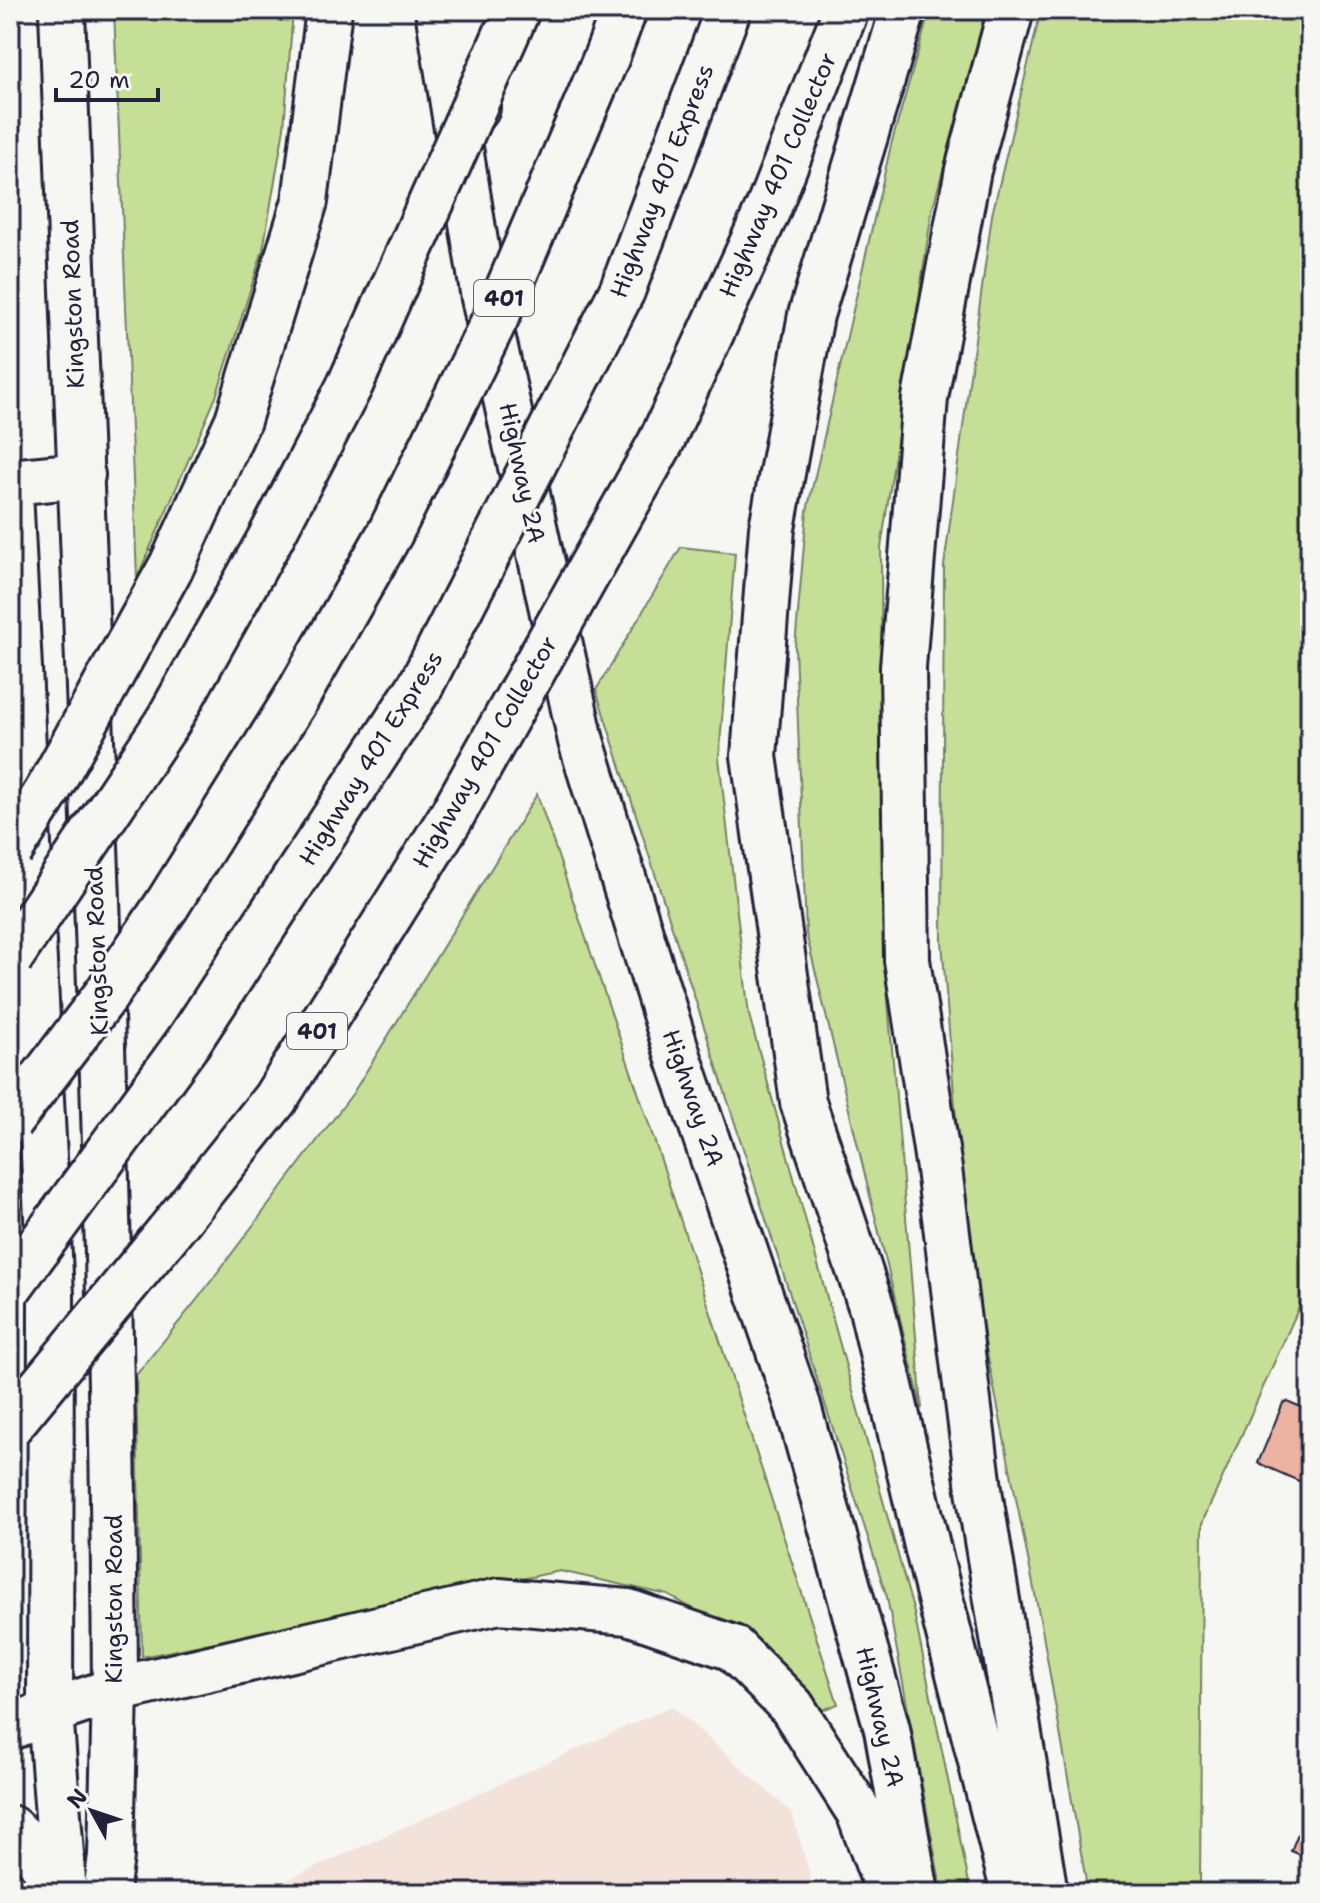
<svg xmlns="http://www.w3.org/2000/svg" width="1320" height="1903" font-family="'Shantell Sans',sans-serif">
<style>
.built{fill:#f3e2da}
.green{fill:#c5df96;stroke:#748068;stroke-width:2}
.building{fill:#ecb3a3;stroke:#22223b;stroke-width:2}
.lines{fill:none;stroke-linecap:round;stroke-linejoin:round}
.secondary-casing{stroke:#22223b;stroke-width:50}
.primary-casing{stroke:#22223b;stroke-width:50}
.highway-casing{stroke:#22223b;stroke-width:50}
.path{stroke:#22223b;stroke-width:5;stroke-dasharray:6 6;stroke-linecap:butt}
.secondary{stroke:#f6f6f2;stroke-width:44}
.primary{stroke:#f6f6f2;stroke-width:44}
.highway{stroke:#f6f6f2;stroke-width:44}
.highway-bridge-casing{stroke:#22223b;stroke-width:50;stroke-linecap:butt}
.highway-bridge{stroke:#f6f6f2;stroke-width:44}
.labels{text-anchor:middle;stroke-width:6;stroke-linejoin:round;paint-order:stroke}
.shield{fill:#f6f6f2;stroke:#626272;stroke-width:2}
.shield-label{font-size:22px;font-weight:bold;fill:#22223b}
.street-label{font-size:24px;fill:#22223b;stroke:#f6f6f2}
</style>
<rect width="100%" height="100%" fill="#f6f6f2"/>
<filter id="ink" filterUnits="userSpaceOnUse"><feTurbulence type="fractalNoise" baseFrequency=".0125" numOctaves="2"/><feDisplacementMap in="SourceGraphic" scale="16" xChannelSelector="R" yChannelSelector="G"/><feConvolveMatrix kernelMatrix="1 2 1 2 8 2 1 2 1" color-interpolation-filters="sRGB"/></filter>
<g filter="url(#ink)">
<!-- built -->
<path class="built" d="M 672,1706 L 792,1813 L 815,1893 L 259,1893 Z"/>
<!-- green -->
<path class="green" d="M 114,10 L 293,10 L 284,128 L 263,250 L 216,397 L 137,578 Z
M 930,10 L 986,10 L 932,211 L 881,548 L 883,941 L 922,1409 L 806,933 L 795,647 L 807,511 L 891,145 Z
M 1041,10 L 1310,10 L 1310,1283 L 1202,1523 L 1200,1893 L 1088,1893 L 1042,1629 L 966,1247 L 942,941 L 944,566 L 992,215 Z
M 681,547 L 735,553 L 719,758 L 749,1015 L 914,1613 L 971,1893 L 942,1893 L 887,1597 L 596,690 Z
M 537,794 L 661,1160 L 838,1704 L 817,1712 L 738,1633 L 668,1595 L 560,1571 L 142,1657 L 136,1375 L 196,1301 L 353,1093 Z"/>
<!-- building -->
<path class="building" d="M 1287,1401 L 1310,1411 L 1310,1486 L 1258,1463 L 1283,1403 Z
M 1310,1803 L 1310,1859 L 1291,1851 Z
M 1310,1876 L 1310,1893 L 1299,1893 L 1301,1887 L 1305,1888 Z"/>
<g class="lines">
<defs>
<path id="secondary" d="M 50,1712 L 64,1893
M 106,1893 L 111,1856 L 115,1690"/>
<path id="primary" d="M 10,482 L 82,475
M 10,492 L 51,1295 L 50,1712 L 115,1690 C 112,1130 83,570 62,10"/>
<path id="highway" d="M 438,10 L 484,298 L 581,741 L 679,1059 L 798,1406 L 887,1729 L 916,1893
M 474,10 L 477,108
M 903,10 L 811,315 L 772,528 L 754,756 L 803,1102 L 872,1309 L 928,1550 L 1014,1893
M 1011,10 L 968,170 L 925,398 L 903,667 L 907,960 L 939,1169 L 980,1497 L 1045,1893
M 606,58 L 624,10
M 622,291 L 728,10
M 661,442 L 768,209 L 846,10
M 172,565 L 238,420 L 305,201 L 329,10
M 168,721 L 270,539 L 350,385
M 167,905 L 297,697 L 390,533
M 189,1041 L 421,685
M 168,1233 L 275,1099 L 451,817
M 115,1690 L 499,1601 L 628,1612 L 733,1648 L 792,1707 L 859,1812 L 889,1893
M 10,1727 L 50,1712
M 10,1828 L 28,1843 L 62,1893"/>
</defs>
<!-- secondary casing -->
<use href="#secondary" class="secondary-casing"/>
<!-- primary casing -->
<use href="#primary" class="primary-casing"/>
<!-- highway casing -->
<use href="#highway" class="highway-casing"/>
<!-- path -->
<path class="path" d="M 10,1778 L 12,1778"/>
<!-- secondary -->
<use href="#secondary" class="secondary"/>
<!-- primary -->
<use href="#primary" class="primary"/>
<!-- highway -->
<use href="#highway" class="highway"/>
<defs>
<path id="highway-bridge" d="M 350,385 L 517,10
M 390,533 L 499,311 L 606,58
M 421,685 L 622,291
M 451,817 L 661,442
M 10,851 L 47,792 L 172,565
M 10,958 L 168,721
M 10,1121 L 106,995 L 167,905
M 10,1286 L 189,1041
M 10,1425 L 168,1233"/>
</defs>
<!-- highway-bridge casing -->
<use href="#highway-bridge" class="highway-bridge-casing"/>
<!-- highway-bridge -->
<use href="#highway-bridge" class="highway-bridge"/>
</g>
</g>
<g class="labels">
<!-- shield labels -->
<g class="shield">
<rect x="474" y="280" width="60" height="36" rx="6"/>
<rect x="287" y="1013" width="60" height="36" rx="6"/>
</g>
<g class="shield-label">
<text x="504" y="306">401</text>
<text x="317" y="1039">401</text>
</g>
<!-- street labels -->
<g class="street-label">
<text transform="translate(778 175) rotate(-67)" y="8">Highway 401 Collector</text>
<text transform="translate(662 181) rotate(-69)" y="8">Highway 401 Express</text>
<text transform="translate(73 304) rotate(-92)" y="8">Kingston Road</text>
<text transform="translate(522 473) rotate(78)" y="8">Highway 2A</text>
<text transform="translate(485 752) rotate(-60)" y="8">Highway 401 Collector</text>
<text transform="translate(371 758) rotate(-58)" y="8">Highway 401 Express</text>
<text transform="translate(97 951) rotate(-92)" y="8">Kingston Road</text>
<text transform="translate(693 1098) rotate(71)" y="8">Highway 2A</text>
<text transform="translate(114 1599) rotate(-90)" y="8">Kingston Road</text>
<text transform="translate(880 1717) rotate(77)" y="8">Highway 2A</text>
</g>
</g>
<!-- margin -->
<rect width="1320" height="1903" fill="none" stroke="#f6f6f2" stroke-width="40"/>
<rect x="20" y="20" width="1280" height="1863" fill="none" stroke="#22223b" stroke-width="3" filter="url(#ink)"/>
<!-- north arrow -->
<g transform="translate(92 1811) rotate(310)" stroke="#f6f6f2" stroke-width="6" paint-order="stroke">
<path d="M0-6L14 30L0 20L-14 30Z" fill="#22223b"/>
<text y="-12" font-size="22" font-weight="bold" text-anchor="middle" fill="#22223b">N</text>
</g>
<!-- scale -->
<path d="M56 88v12h102v-12" fill="none" stroke="#22223b" stroke-width="4"/>
<text x="68" y="88" font-size="24" fill="#22223b" stroke="#f6f6f2" stroke-width="6" paint-order="stroke">20 m</text>
</svg>
